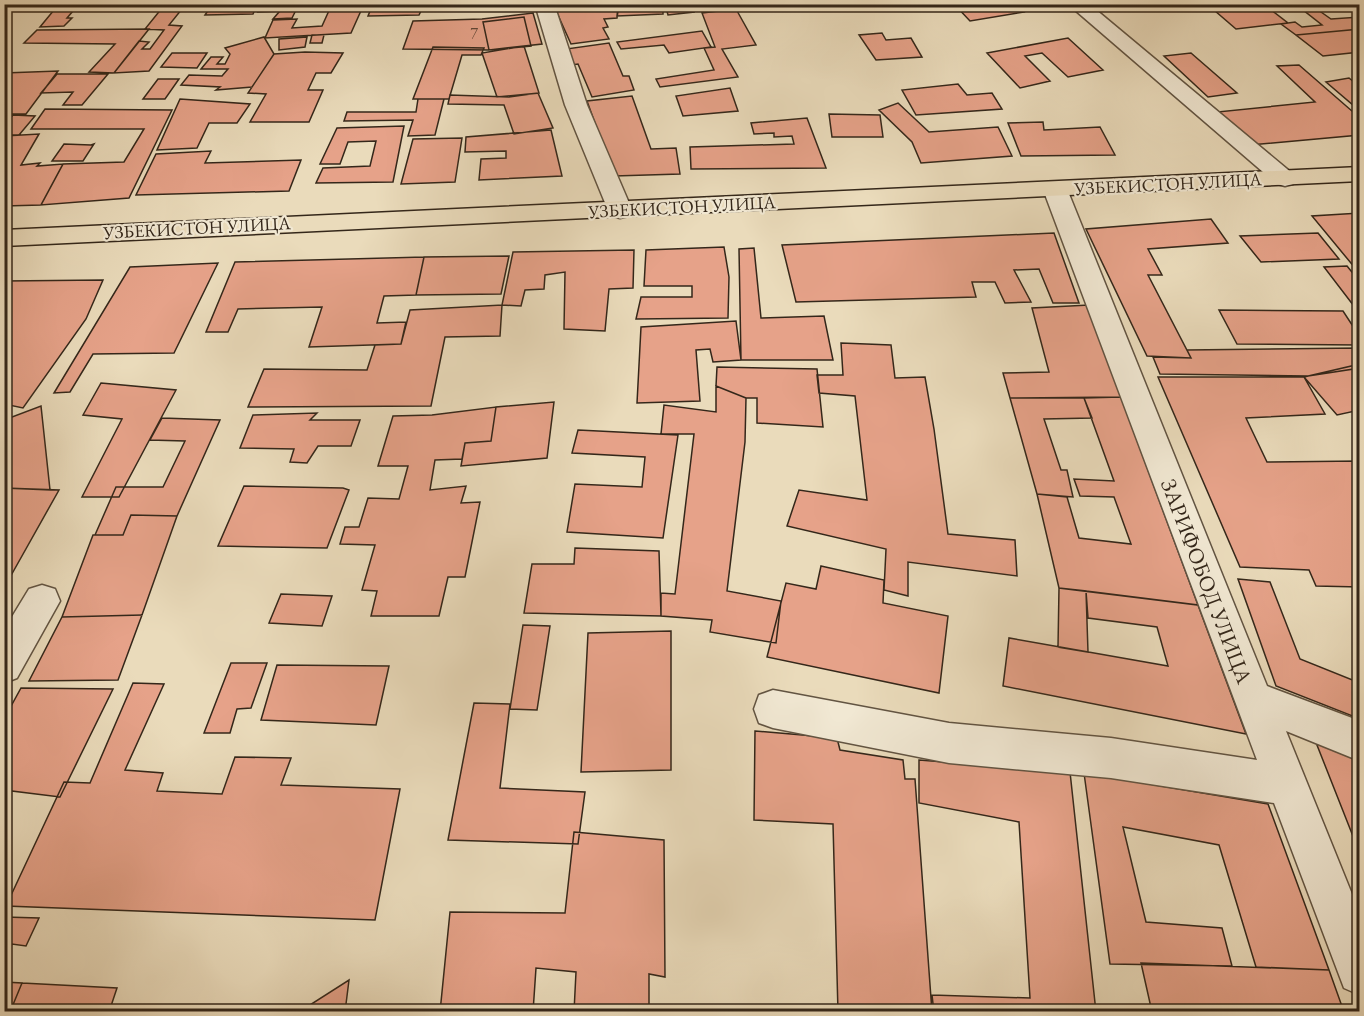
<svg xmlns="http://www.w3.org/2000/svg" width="1364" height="1016" font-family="'EB Garamond',serif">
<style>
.building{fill:#e6a289;stroke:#34271a;stroke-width:1.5}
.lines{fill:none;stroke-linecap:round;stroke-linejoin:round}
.minor-casing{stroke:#625442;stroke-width:3}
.major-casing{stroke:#34271a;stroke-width:3}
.minor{fill:#f1e8d3;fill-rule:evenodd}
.major{fill:#eadbbb;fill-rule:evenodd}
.labels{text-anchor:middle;stroke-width:4.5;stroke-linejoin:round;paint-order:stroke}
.far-number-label{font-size:16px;fill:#604636}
.far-street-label{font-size:18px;fill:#34271a;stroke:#f1e8d3}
.street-label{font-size:22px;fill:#34271a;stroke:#f1e8d3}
</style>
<rect width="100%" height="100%" fill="#eadbbb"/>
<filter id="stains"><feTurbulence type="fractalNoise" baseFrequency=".00333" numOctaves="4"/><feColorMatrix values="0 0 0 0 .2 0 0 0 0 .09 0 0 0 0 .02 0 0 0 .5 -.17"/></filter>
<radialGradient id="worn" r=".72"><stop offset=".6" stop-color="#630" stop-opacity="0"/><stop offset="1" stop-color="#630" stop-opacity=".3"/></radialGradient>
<!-- building -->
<path class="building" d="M 52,4 L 126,4 L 125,8 L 73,11 L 67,18 L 72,18 L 64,26 L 40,27 L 54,10 L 47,10 Z
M 263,4 L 285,4 L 282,11 L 258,12 Z
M 286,4 L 299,4 L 292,18 L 273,19 Z
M 332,4 L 364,4 L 351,33 L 265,38 L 273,20 L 297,19 L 292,28 L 322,26 Z
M 373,4 L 437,4 L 435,9 L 422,9 L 419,15 L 368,16 Z
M 459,4 L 519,4 L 459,9 Z
M 553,4 L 619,4 L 617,18 L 604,19 L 608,27 L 603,28 L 609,39 L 571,44 Z
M 665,4 L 691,4 L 694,12 L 668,15 Z
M 954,4 L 1016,4 L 1024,12 L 970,21 Z
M 1207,4 L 1305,4 L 1306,5 L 1270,9 L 1288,23 L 1236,29 Z
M 257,5 L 253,14 L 205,15 L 211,6 Z
M 663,5 L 663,14 L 617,16 L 618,7 Z
M 1311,5 L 1331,19 L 1360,17 L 1360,29 L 1296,35 L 1281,24 L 1295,22 L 1302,27 L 1322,25 L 1298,6 Z
M 162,8 L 182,9 L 169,25 L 182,26 L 149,71 L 114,73 L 139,41 L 149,42 L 142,49 L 150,49 L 164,30 L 145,29 Z
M 736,9 L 756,45 L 722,49 L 738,77 L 660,87 L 656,79 L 714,70 L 704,48 L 715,47 L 702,13 Z
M 533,13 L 542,44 L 489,50 L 403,49 L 413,21 L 482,19 Z
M 524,17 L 531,46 L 489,50 L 483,22 Z
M 149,29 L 114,73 L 89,72 L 115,44 L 24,43 L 37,30 Z
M 1360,29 L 1360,52 L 1323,56 L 1296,35 Z
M 702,31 L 711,47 L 669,53 L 664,45 L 621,49 L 617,42 Z
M 882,33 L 886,40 L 911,38 L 922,57 L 876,60 L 859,35 Z
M 312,35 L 324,35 L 322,43 L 310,43 Z
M 264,37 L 274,54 L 252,87 L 216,90 L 220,87 L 181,85 L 189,75 L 222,76 L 228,69 L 201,69 L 211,57 L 223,57 L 217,64 L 225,64 L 230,54 L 225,48 Z
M 307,37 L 305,47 L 279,50 L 279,39 Z
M 1068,38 L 1103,70 L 1068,77 L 1042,53 L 1025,56 L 1050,81 L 1020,88 L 987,53 Z
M 609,43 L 623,76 L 629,76 L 634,90 L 592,97 L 578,64 L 571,65 L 566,49 Z
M 524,46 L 539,93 L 497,97 L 482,53 Z
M 433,47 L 484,48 L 481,55 L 462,55 L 449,99 L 413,99 Z
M 305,52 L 343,53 L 331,73 L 316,73 L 308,90 L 323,90 L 309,122 L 250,122 L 266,94 L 248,93 L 274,54 Z
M 172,53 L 207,53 L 197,68 L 161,67 Z
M 1191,53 L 1237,93 L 1208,97 L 1164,56 Z
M 1299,65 L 1360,118 L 1360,135 L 1250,145 L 1217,112 L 1315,102 L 1277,66 Z
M 58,71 L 26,114 L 12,114 L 4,122 L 4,73 Z
M 57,74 L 108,74 L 82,105 L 63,105 L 73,92 L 41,93 Z
M 1349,78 L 1360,87 L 1360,111 L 1326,82 Z
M 158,79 L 179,79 L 165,99 L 143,99 Z
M 958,84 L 967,95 L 992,93 L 1002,109 L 916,115 L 902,90 Z
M 730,88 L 738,111 L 683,116 L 676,96 Z
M 538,93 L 553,128 L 514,134 L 504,105 L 448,104 L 450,95 L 509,97 Z
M 632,96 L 651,149 L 676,148 L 680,174 L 614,176 L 587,101 Z
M 180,99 L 250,104 L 237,123 L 209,123 L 197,148 L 157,150 Z
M 418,99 L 444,99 L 435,135 L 408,136 L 413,120 L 344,121 L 347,112 L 416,112 Z
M 898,103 L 929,132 L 998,127 L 1012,156 L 921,163 L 912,142 L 879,110 Z
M 45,109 L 172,110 L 129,198 L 41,205 L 63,164 L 124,162 L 144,129 L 31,129 Z
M 829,114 L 880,115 L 883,137 L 832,137 Z
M 13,115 L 35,116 L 19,135 L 4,135 L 4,125 Z
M 807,118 L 826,168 L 691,169 L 690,147 L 794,144 L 792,136 L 774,137 L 774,133 L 754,134 L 751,123 Z
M 1043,122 L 1044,130 L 1100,127 L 1115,155 L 1021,156 L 1008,123 Z
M 404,126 L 393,182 L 316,183 L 323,168 L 370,166 L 376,141 L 348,142 L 340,164 L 320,164 L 337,128 Z
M 551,130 L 562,176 L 479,180 L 481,159 L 506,158 L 506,151 L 465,152 L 466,137 Z
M 39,134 L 21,165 L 40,163 L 37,166 L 63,164 L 41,205 L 4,206 L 4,136 Z
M 462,138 L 455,182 L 401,184 L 413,139 Z
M 64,144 L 91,145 L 94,144 L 83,161 L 52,161 Z
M 211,151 L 205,163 L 301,160 L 289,191 L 136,195 L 156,154 Z
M 1360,213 L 1360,274 L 1312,216 Z
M 1211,219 L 1228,243 L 1148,249 L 1162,275 L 1148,275 L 1191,358 L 1147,356 L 1086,229 Z
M 1054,233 L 1079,303 L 1053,303 L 1039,269 L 1014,270 L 1031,302 L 1005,303 L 995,282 L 972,282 L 976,297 L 796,302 L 782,245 Z
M 1318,233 L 1339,259 L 1261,262 L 1240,236 Z
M 724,247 L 729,277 L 728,318 L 636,319 L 641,297 L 692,297 L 692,286 L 644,286 L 646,250 Z
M 754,248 L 761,318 L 824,316 L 833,360 L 741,360 L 739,249 Z
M 634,250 L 633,288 L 609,289 L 605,331 L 564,329 L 565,272 L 545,275 L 544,289 L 525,290 L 521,306 L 502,305 L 513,252 Z
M 509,256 L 501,294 L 416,295 L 424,257 Z
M 424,257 L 416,295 L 384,296 L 377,323 L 406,322 L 401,344 L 309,347 L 322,307 L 238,309 L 228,332 L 206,332 L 235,262 Z
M 218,263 L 174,353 L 93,354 L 70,392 L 54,393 L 130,267 Z
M 1347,266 L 1360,282 L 1360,314 L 1324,267 Z
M 103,280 L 86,319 L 23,408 L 4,404 L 4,281 Z
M 502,305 L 500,336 L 445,337 L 431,406 L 248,407 L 264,369 L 367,370 L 375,345 L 401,344 L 410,310 Z
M 1089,305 L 1121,397 L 1010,398 L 1003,373 L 1049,372 L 1032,308 Z
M 1219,310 L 1343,311 L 1360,337 L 1360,345 L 1237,344 Z
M 736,321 L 741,360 L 713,362 L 710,349 L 696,350 L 700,401 L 637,403 L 641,327 Z
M 841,343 L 891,345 L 895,378 L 925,377 L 934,429 L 948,534 L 1015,540 L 1017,576 L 908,562 L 908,596 L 884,590 L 886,549 L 787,526 L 799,490 L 867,500 L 855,396 L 819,393 L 817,375 L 843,375 Z
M 1360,348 L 1360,368 L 1308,376 L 1160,374 L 1153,357 L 1191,358 L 1187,350 Z
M 1360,364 L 1360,410 L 1337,415 L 1304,377 Z
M 717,367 L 817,369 L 823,427 L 757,423 L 757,398 L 746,398 L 716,386 Z
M 1158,377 L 1304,377 L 1325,414 L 1246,418 L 1267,462 L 1360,461 L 1360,587 L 1316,586 L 1309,570 L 1240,567 Z
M 101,383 L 176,390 L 119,497 L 82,497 L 122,419 L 83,415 Z
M 716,386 L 746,398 L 745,442 L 727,591 L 781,601 L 776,643 L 710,632 L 712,620 L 661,616 L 661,593 L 675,594 L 694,434 L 661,434 L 664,405 L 716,412 Z
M 1121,397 L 1198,605 L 1059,588 L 1037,494 L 1067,497 L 1079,538 L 1131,544 L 1114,497 L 1080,496 L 1074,479 L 1114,481 L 1084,398 Z
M 1010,398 L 1084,398 L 1092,418 L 1044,419 L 1061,470 L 1067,470 L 1073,497 L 1037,494 Z
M 554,402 L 547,458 L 461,466 L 465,443 L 491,441 L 496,407 Z
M 41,406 L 50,490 L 4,488 L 4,420 Z
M 496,407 L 491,441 L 465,443 L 462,459 L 435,460 L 430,490 L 466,486 L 461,503 L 480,502 L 465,577 L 448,577 L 439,616 L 371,616 L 377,591 L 362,590 L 375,545 L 340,544 L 345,527 L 359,527 L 368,498 L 399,499 L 408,466 L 378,466 L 393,416 L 432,415 Z
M 317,413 L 310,420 L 360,420 L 351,446 L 318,446 L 307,463 L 290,462 L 294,449 L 240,448 L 253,415 Z
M 162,418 L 220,420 L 177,516 L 131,515 L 123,535 L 95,535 L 116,487 L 163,487 L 185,441 L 150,440 Z
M 578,430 L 678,435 L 663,538 L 567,532 L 575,484 L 642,487 L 645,457 L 572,453 Z
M 244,486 L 343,488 L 349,490 L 327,548 L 218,546 Z
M 4,488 L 59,490 L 4,588 Z
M 131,515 L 177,516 L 142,615 L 62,617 L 93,535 L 123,535 Z
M 575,548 L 659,551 L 661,616 L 524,613 L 532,564 L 574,564 Z
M 821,566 L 884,580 L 883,603 L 948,616 L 939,693 L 767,657 L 786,583 L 816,589 Z
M 1238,579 L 1270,582 L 1300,659 L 1360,683 L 1360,719 L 1276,686 Z
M 1059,588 L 1086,591 L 1088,652 L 1058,647 Z
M 1086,591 L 1198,605 L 1246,734 L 1003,686 L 1009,638 L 1168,666 L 1157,627 L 1088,618 Z
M 281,594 L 332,596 L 322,626 L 269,623 Z
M 142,615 L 118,680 L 29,681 L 62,617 Z
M 523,625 L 550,626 L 537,710 L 510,709 Z
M 671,631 L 671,770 L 581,772 L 588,633 Z
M 231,663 L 267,663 L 251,708 L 237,709 L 230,733 L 204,733 Z
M 277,665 L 389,666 L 376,725 L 261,720 Z
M 133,683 L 164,684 L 125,770 L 163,773 L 157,791 L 222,794 L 235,757 L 291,758 L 281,785 L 400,789 L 375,920 L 6,906 L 64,782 L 90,783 Z
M 21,688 L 113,689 L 60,797 L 4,790 L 4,719 Z
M 474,703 L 510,704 L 500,788 L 585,792 L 578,844 L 448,840 Z
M 755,731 L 837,738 L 840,750 L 903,760 L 905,779 L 915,779 L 932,1012 L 838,1012 L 833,824 L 754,820 Z
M 1315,740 L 1360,757 L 1360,854 Z
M 919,760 L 1070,772 L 1096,1012 L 934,1012 L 932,995 L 1030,998 L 1019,822 L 919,803 Z
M 1084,773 L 1268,804 L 1329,970 L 1256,967 L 1219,845 L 1123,827 L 1146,922 L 1222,928 L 1232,966 L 1110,964 Z
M 574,832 L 664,840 L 665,977 L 649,974 L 649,1012 L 574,1012 L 576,972 L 536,968 L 533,1012 L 440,1012 L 450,912 L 565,913 Z
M 4,917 L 39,918 L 26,946 L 12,944 L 4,963 Z
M 1141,963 L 1329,970 L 1344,1012 L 1152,1012 Z
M 349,980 L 345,1012 L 301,1012 L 302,1010 Z
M 4,982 L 22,983 L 10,1012 L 4,1012 Z
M 22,983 L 117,988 L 109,1012 L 10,1012 Z"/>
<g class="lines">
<defs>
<path id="minor" d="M 535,4 L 554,4 L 587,105 L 632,210 L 629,216 L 620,218 L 611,216 L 608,210 L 565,105 Z
M 1068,4 L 1089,4 L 1293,174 L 1297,179 L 1293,184 L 1285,186 L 1277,184 Z
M 1055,182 L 1064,184 L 1067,189 L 1267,686 L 1360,721 L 1360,761 L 1286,731 L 1360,914 L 1360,995 L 1344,988 L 1274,803 L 1111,778 L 949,763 L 773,728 L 759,723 L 754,709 L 759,695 L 773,690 L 949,723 L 1111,738 L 1257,760 L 1043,189 L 1046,184 Z
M 42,585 L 55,589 L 60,601 L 17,678 L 4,683 L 4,630 L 29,589 Z"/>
<path id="major" d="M 1360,167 L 1360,181 L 4,246 L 4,230 Z"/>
</defs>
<!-- minor casing -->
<use href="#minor" class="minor-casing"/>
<!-- major casing -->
<use href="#major" class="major-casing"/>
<!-- minor -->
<use href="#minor" class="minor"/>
<!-- major -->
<use href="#major" class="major"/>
</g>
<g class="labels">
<!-- far-number labels -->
<g class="far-number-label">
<text x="474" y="39">7</text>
</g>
<!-- far-street labels -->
<g class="far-street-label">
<text transform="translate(1168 184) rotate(-3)" y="6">УЗБЕКИСТОН УЛИЦА</text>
<text transform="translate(682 207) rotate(-3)" y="6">УЗБЕКИСТОН УЛИЦА</text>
<text transform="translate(197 228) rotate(-3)" y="6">УЗБЕКИСТОН УЛИЦА</text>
</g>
<!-- street labels -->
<g class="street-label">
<text transform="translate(1207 581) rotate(69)" y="8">ЗАРИФОБОД УЛИЦА</text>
</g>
</g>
<!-- margin -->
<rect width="1364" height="1016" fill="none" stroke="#eadbbb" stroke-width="24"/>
<rect x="6" y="6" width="1352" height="1004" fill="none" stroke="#34271a" stroke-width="3"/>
<rect x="12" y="12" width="1340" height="992" fill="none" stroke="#34271a" stroke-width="1.5"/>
<rect width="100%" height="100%" filter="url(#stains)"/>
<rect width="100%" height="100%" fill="url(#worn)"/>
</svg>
